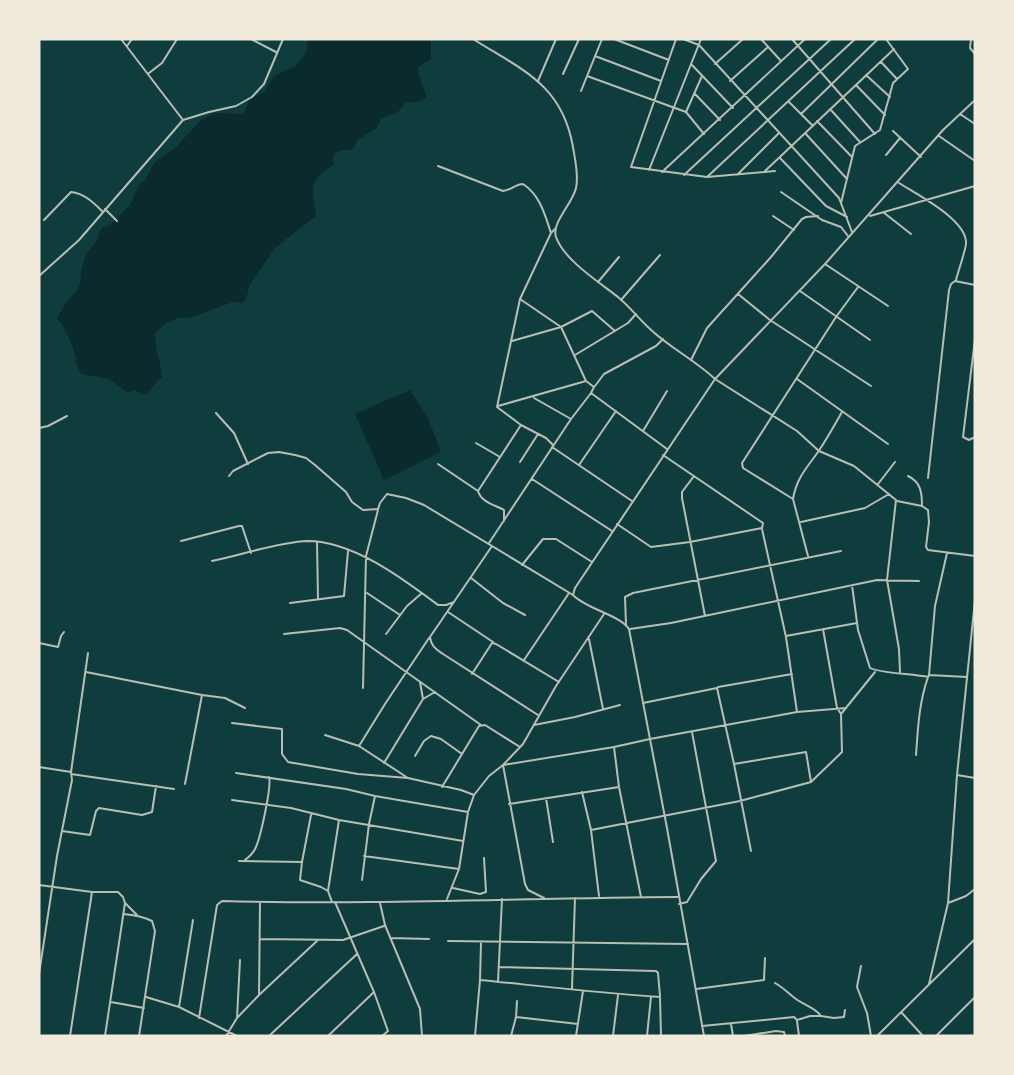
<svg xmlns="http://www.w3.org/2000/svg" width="1014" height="1075" font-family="Cabin,sans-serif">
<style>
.water{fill:#0a2a2b}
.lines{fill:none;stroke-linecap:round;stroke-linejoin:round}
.minor{stroke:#b8beb3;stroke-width:2}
.tertiary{stroke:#b8beb3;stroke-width:2}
</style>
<rect width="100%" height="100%" fill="#0f3d3e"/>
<!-- water -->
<path class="water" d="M 308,39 L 431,39 L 431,59 L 418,67 C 417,78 425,86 426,97 L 422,101 L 405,103 L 399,111 L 381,119 L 377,128 L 357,140 L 355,146 L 351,150 L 342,150 L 335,153 L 333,158 L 334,165 C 307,181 313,187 316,216 L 276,247 L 250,284 L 246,299 L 242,303 L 233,302 L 189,318 C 177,315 163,324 155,333 C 155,349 161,362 162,377 C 155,383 152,389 145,394 L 134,390 L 128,393 L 109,379 L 82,374 C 77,368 77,363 75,355 C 72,343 65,328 57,318 L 69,298 L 76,293 L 80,284 L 81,271 L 86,254 L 98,239 L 100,231 L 103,227 L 109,226 L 130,205 L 139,185 L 145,180 L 155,162 L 175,148 L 201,120 L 215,113 L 244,114 L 250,98 L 265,92 L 274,76 L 296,66 L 306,53 Z
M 410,390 L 428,418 L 441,452 L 384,480 L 355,414 Z"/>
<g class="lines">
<!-- minor -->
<path class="minor" d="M 121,39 L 183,120
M 251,39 L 276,52
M 614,39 L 669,60
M 676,39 L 631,167 L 707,177 L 775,171
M 683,39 L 699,45 L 839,198 L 852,232
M 761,39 L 781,61
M 792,39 L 875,134
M 971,39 L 970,48 L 975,54
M 127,46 L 132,39
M 595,56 L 661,81
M 881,62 L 897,79
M 715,64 L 743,39
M 692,65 L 733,108
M 149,73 L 162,63 L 177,39
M 563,74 L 579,39
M 866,75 L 890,97
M 587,76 L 686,112 L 704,134
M 538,81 L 556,39
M 730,81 L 768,47
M 856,85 L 885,115
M 581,91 L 602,39
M 695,94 L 720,120
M 789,102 L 812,125
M 830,109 L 860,142
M 686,112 L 702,76
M 801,114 L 878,39
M 960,114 L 975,124
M 817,121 L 852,157
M 893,131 L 921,157
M 805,133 L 847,179
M 939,136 L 975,161
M 886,155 L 900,138
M 780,158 L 826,206 L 847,217
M 438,166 L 503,191 C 511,190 516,184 523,184 C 540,195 545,215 551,233
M 649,170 L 701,39
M 765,171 L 894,49
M 662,172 L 805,39
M 684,175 L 831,39
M 737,175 L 779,133
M 707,177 L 855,39
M 899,183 C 916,194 968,220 966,244 C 965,252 958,272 956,280
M 781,192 L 822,220 L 841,227 L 848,236
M 841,203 L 855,146 L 880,130 L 893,83 L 908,69 L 886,39
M 105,209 L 117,221
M 883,212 L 911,234
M 773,216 L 794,230
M 870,216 L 975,186
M 44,220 L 71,192 C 84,193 94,203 103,212
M 825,264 L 888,306
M 39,276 L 79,240 L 183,120 L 209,112 L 236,106 L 252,97 L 264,84 L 283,39
M 598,282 L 619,257
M 800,291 L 870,340
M 738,294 L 770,320 L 871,386
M 520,299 L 561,327 L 586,381 L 594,387 L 591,393 L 667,449
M 621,300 L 660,255
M 975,339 L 963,437 L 969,440 L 975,437
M 512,341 L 561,327 L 592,311 L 615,331
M 575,355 L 628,323 L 636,314
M 691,360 L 707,328 L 771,257 L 802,219 L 806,217 L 818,216
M 797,379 L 888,444
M 595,386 L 604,374 L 656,346 L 663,339
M 534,398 L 571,419
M 498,406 L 586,381
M 216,413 L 234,433 L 248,464
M 39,428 L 48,426 L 67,416
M 643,431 L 667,391
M 476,443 L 500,457
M 553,445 L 546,438 L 521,425 L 497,407 L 520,299 L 551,233 L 555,229
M 552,447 L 632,501
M 520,462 L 538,434
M 438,464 L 478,491
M 579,465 L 616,411
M 229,476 L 233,471 L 268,453 L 279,452 L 295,455 L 306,458 L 315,465 L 346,492 L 352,502 L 363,510 L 378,509 L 380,503 L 387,494 L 406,498 L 424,505 L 573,595
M 694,476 L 682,492 L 682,498 L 705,616
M 908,476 C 921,482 922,493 922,506
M 928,478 L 949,290 L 951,284 L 955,281 L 975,285
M 532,479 L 612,531
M 878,484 L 895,462
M 793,499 L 743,468 L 742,463 L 836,317 L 858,287
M 897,501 L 922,506 L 928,510 L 929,522 L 926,547 L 928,550 L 975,556
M 504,521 L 504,510 C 495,505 481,502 478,491 L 521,425
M 801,522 L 865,508 L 889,494
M 617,524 L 651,547 L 690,542 L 762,528 L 763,523 L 760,521 L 663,455
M 762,529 L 786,637 L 797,712
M 181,541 L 239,526 L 242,526 L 251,553
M 317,542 L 318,599
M 489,543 L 571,419 L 591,393
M 492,546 L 430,637 C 431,646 436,649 443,654 L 538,715
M 808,556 L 793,499 C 797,476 808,467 820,449 C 828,437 835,424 842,412
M 212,561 C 241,555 279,542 307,541 C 353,541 402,578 438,605 L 446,605 L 454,602
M 522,565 L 543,539 L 556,539 L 592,562
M 471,578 L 503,603 L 525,615
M 852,585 L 858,630 L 870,668 C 879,673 915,674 928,677 L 929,675 L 967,677
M 367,593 L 400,615
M 290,603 L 344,596 L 348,551
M 448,612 L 493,642
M 626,625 L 625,597 L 633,593 L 841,551
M 630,629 L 671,623 L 877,580 L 919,581
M 284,634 L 340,628 L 347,630 L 481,725
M 386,634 L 407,606 L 422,593
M 786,636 L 857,623
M 589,639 L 603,709
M 39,643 L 58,647 L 61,636 L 64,632
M 524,660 L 569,593
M 86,672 L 202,695 L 185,784
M 900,672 L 899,649 L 887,580 L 896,500 L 854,466 L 819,451 L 797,431 L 715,379 L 825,264 L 943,130 L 975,100
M 472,674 L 492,643 L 496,644 L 559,682
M 929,675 L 935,606 L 947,553
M 420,682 L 423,699
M 718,687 L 792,674
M 363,688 L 366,556 L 378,510
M 202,695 L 225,698 L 245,708
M 643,703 L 717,688 L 734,764 L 751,851
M 841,714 L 875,672
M 232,723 L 282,729 L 282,754 L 288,762 L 358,774 L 408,778
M 534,725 L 575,717 L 620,705
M 325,735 L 359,746 L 408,778 L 461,790 L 474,795
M 359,746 L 385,704 L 429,638
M 614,747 L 619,787 L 641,897
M 916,755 C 918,727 919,703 928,677
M 415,756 L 424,741 L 431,736 L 441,739 L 462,754
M 384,763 L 423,699 L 435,692
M 734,764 L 806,752 L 811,782
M 39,767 L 71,772
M 236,773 L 346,789 L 375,796 L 468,812
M 71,774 L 174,789
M 957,775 L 975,778
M 442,787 L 479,726 L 485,725 L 520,747
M 582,792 L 591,830 L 599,896
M 546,798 L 553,842
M 232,800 L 291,808 L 339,820 L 463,841
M 509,804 L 619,787
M 311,815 L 302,862 L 300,880 L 321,887 L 328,891
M 591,830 L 740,801 L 811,782 L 842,752 L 841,714 L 837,708 L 823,629
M 62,831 L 90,835 L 96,811 L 99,808 L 142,815 L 152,812 L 156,786
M 364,856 L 459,869
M 245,860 C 249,857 253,853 255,849 C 260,840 272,786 269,777
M 239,861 L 302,862
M 362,880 L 369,824 L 375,796
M 39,885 L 92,892 L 118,892 L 123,897 L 125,903 L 137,915
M 453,888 L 480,894 L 486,892 L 484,858
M 544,898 L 528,890 L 525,884 L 503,765 L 614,747 L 650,739 L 797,712 L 846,708
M 447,899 L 459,869 L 468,812 L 474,795 L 489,776 L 503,765 L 523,744 L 556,686 L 604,614
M 332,902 L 328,891 L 339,820
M 335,902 L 374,992 L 388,1031 L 382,1036
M 380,903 L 385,925 L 420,1009 L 422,1036
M 948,903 L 966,896 L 975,889
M 679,904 L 687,902 L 701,879 L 716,861 L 692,732
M 123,914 C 134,915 142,916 152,921 L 155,931 L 139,1036
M 391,938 L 429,939
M 260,939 L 343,940 L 384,926
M 448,941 L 688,944
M 861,966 L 857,987 L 867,1013 L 871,1036
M 499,967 L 656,971 L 658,973 L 660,996
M 39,974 L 57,856 L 72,780 L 71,772 L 88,653
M 480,980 C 540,986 600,993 660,997 L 661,1036
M 498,982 L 502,899
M 929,984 L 948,903 L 957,775 L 975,600
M 572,988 L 575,898
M 696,989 L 764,980 L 765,958
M 259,995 L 318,940
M 146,997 L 179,1007 L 237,1036
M 111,1002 L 144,1008
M 179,1007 L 193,920
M 901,1012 L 923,1036
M 821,1016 L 834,1018 L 844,1017 L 845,1010
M 516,1017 L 517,1001
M 199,1018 L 217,905 L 222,901 C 374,905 526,898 678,897
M 237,1018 L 240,960
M 797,1021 L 799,1036
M 731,1024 L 733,1036
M 702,1026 L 794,1017 L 797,1020 L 810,1016 L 821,1016 C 816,1008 804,1005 796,999 C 789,994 784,988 775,983
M 70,1036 L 92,892
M 105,1036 L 125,903
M 226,1036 L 237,1018 L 259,995 L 260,902
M 269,1036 L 357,954
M 328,1036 L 374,992
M 475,1036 L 480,980 L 481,943
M 511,1036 L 516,1017 L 578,1024
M 576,1036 L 583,991
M 613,1036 L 618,995
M 647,1036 L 651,997
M 744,1036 L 776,1031 L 784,1032 L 785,1036
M 877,1036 L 975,939
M 936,1036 L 975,997"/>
<!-- tertiary -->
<path class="tertiary" d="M 473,39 C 522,70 562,84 573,147 C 575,160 579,175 576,188 C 573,203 551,223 556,237 C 564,260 599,282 618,297 C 630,307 639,319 650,329 C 670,348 695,360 715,379 L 575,588 L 573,595 C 586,609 620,615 629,629 L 667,828 L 704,1036"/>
</g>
<!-- border -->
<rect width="1014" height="1075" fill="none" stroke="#f1e9da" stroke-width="81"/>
</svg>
